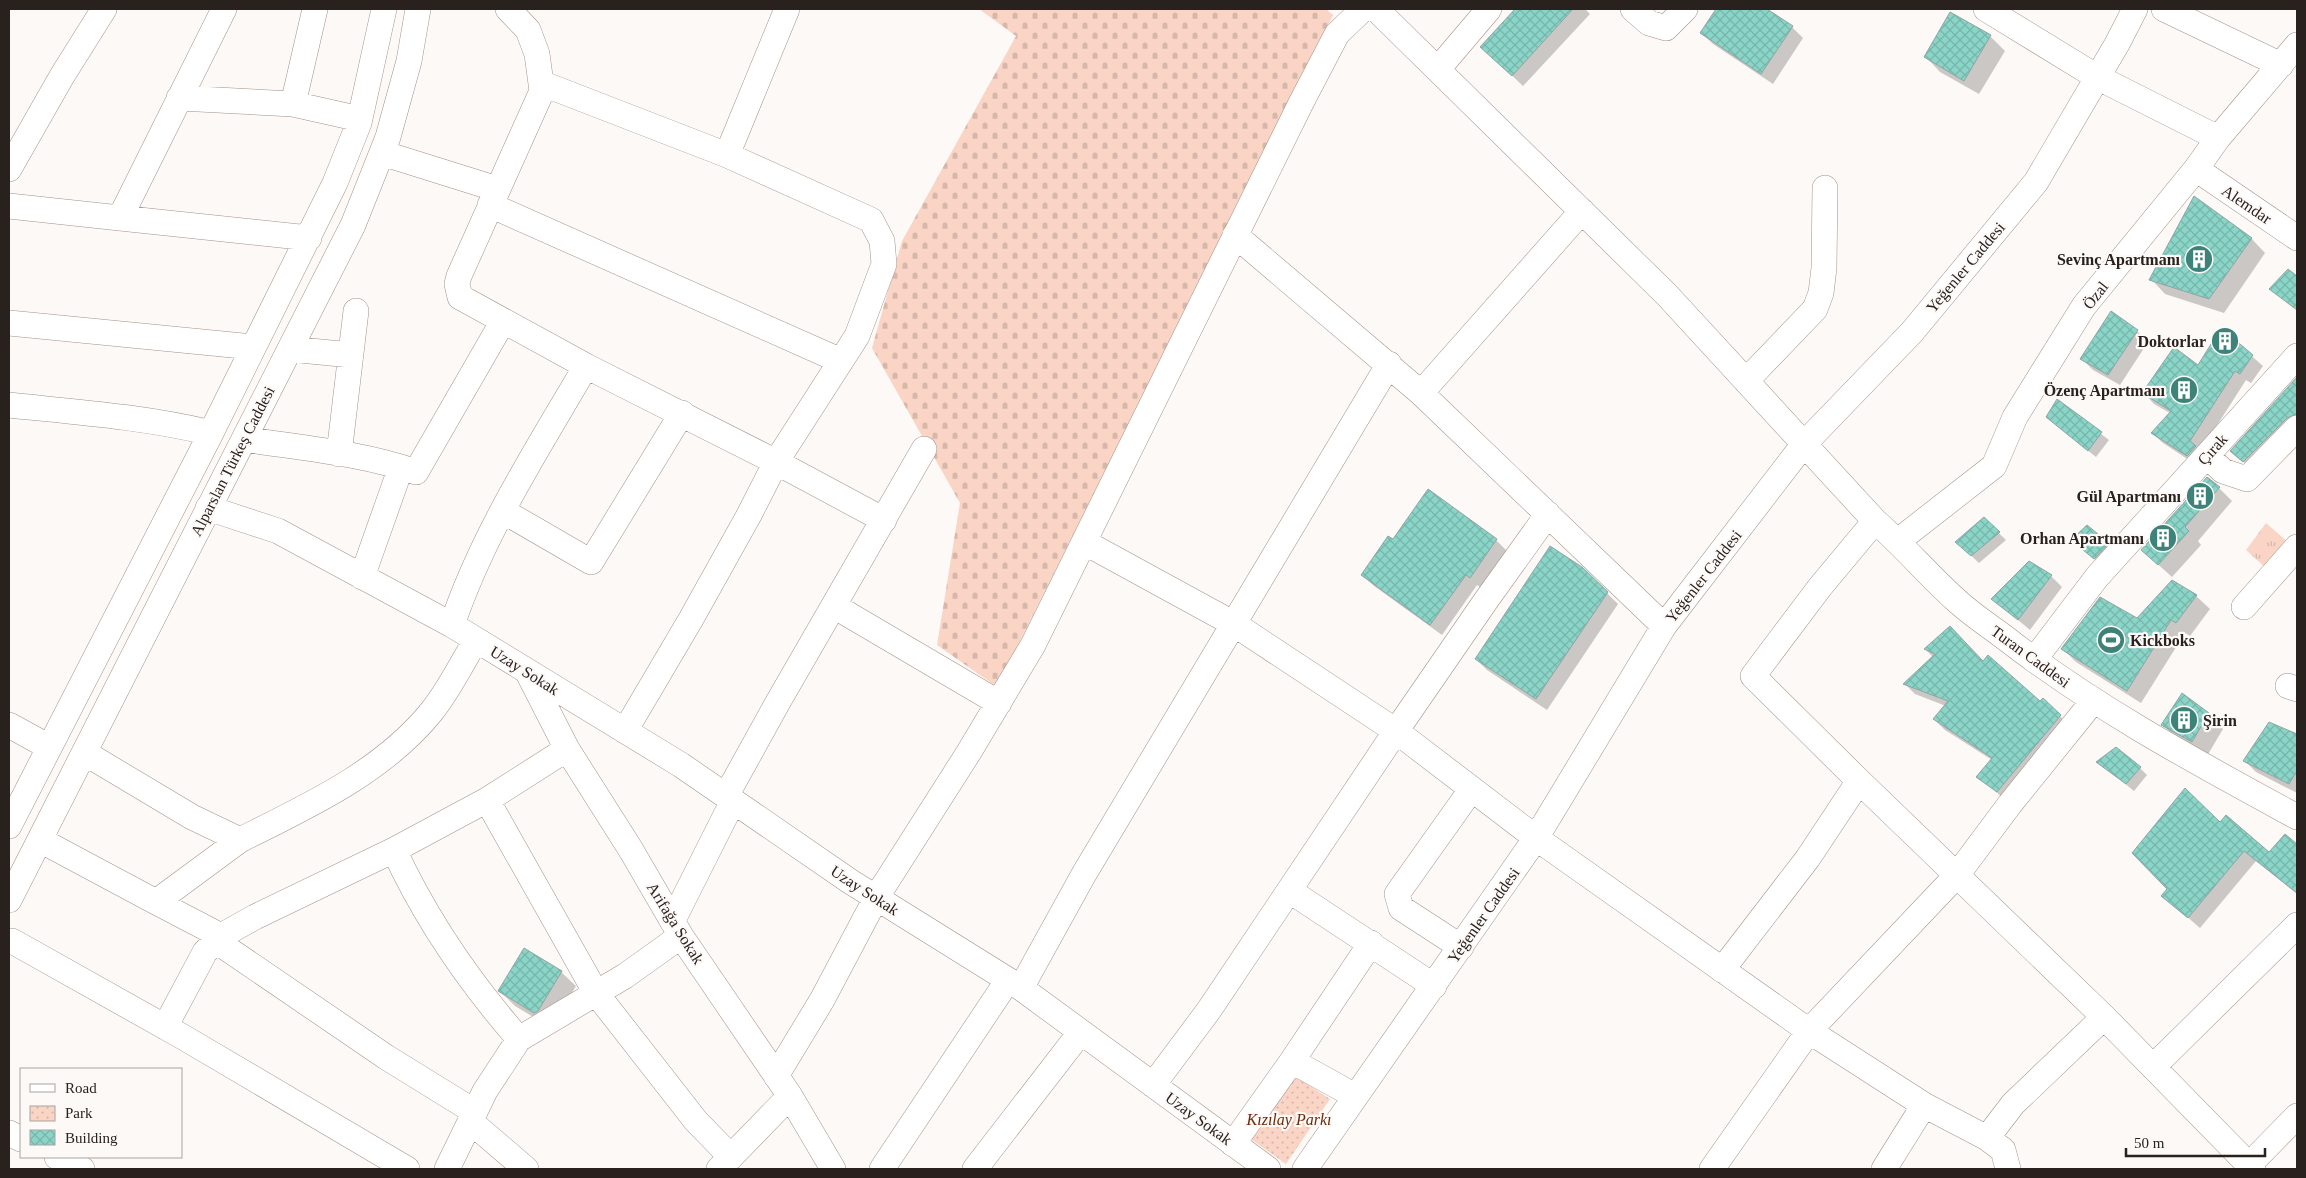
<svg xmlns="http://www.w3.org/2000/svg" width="2306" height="1178" font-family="Georgia,serif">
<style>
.grass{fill:url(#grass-tufts)}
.cemetery{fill:url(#cemetery-stones)}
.park{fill:url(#park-dots)}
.shadow{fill:#0003}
.building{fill:url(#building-cross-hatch);stroke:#8ea6a1}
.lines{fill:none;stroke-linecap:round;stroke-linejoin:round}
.minor-casing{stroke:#a59189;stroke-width:26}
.minor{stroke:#fff;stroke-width:25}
.labels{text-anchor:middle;stroke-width:4.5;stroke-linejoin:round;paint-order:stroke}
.street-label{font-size:16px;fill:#29211e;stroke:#fdf9f7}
.poi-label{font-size:16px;font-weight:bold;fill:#29211e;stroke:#fdf9f7;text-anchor:end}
.park-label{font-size:16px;font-style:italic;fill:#6e2a08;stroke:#fdf9f7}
</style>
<defs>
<pattern id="grass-tufts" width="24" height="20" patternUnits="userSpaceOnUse" patternTransform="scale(1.25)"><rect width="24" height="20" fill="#fad5c6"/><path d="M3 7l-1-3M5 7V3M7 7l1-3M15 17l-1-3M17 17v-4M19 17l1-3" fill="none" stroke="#d6b7aa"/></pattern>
<pattern id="cemetery-stones" width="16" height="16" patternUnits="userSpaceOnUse" patternTransform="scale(1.25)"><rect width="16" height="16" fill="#fad5c6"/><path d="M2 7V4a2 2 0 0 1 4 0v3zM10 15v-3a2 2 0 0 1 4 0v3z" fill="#d6b7aa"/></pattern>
<pattern id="park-dots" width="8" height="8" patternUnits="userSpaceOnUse" patternTransform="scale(1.25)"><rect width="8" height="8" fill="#fad5c6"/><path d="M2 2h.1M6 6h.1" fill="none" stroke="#d6b7aa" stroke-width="1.8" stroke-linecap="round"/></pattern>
<pattern id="building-cross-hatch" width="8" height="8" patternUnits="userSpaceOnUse" patternTransform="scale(1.25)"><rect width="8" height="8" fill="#8ad4c8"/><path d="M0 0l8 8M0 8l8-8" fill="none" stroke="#77b6ab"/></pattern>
</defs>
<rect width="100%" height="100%" fill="#fdf9f7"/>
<!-- grass -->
<path class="grass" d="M 2266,523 L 2290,544 L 2268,570 L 2246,550 Z"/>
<!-- cemetery -->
<path class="cemetery" d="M 979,9 L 1326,9 L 1333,15 L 997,687 L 937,645 L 960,503 L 872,348 L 902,241 L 1016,36 Z"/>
<!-- park -->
<path class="park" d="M 1292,1074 L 1330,1099 L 1286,1164 L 1249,1138 Z"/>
<!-- shadow -->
<path class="shadow" d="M 1517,9 L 1585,9 L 1590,14 L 1523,86 L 1482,47 Z
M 1718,9 L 1764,9 L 1792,27 L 1803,38 L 1773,84 L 1713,44 L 1702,33 Z
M 1990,36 L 2005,51 L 1979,94 L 1940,72 L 1926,57 Z
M 2251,238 L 2265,253 L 2224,313 L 2165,294 L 2151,279 Z
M 2288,271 L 2297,278 L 2297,310 L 2270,289 Z
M 2222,330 L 2263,366 L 2251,383 L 2246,380 L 2200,452 L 2198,466 L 2163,443 L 2152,433 L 2170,413 L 2154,404 L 2144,393 L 2198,367 Z
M 2137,331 L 2148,342 L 2120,385 L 2093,370 L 2082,359 Z
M 2297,379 L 2297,424 L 2251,469 L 2232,451 Z
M 2058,401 L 2109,440 L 2096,457 L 2055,424 Z
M 2219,488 L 2232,501 L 2198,541 L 2201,545 L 2172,577 L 2142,550 Z
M 1984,519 L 2006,540 L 1979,563 L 1957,542 Z
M 1496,540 L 1507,551 L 1481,588 L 1477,585 L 1442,635 L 1374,586 L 1363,575 L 1393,541 Z
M 2108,543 L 2115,550 L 2102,565 L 2079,547 Z
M 1581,568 L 1618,604 L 1547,710 L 1487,670 L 1476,659 Z
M 2051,576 L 2062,587 L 2030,630 L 1993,599 Z
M 2196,596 L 2210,609 L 2190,636 L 2185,633 L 2141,703 L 2076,662 L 2062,648 Z
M 1925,649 L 1983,662 L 2040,703 L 2043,700 L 2071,727 L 2008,802 L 1978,777 L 1992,760 L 1945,730 L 1934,719 L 1946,706 L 1915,694 L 1905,684 L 1933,657 Z
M 2183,694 L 2208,714 L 2223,729 L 2207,756 L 2177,739 L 2163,725 Z
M 2269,724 L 2297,735 L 2297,793 L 2256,772 L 2245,761 Z
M 2098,762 L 2140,768 L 2147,775 L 2134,791 Z
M 2220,824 L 2269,853 L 2285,836 L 2297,845 L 2297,894 L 2256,861 L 2200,928 L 2163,896 Z
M 561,972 L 576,986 L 553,1025 L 550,1027 L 515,1006 L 500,991 Z"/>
<!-- building -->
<path class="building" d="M 1515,9 L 1573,9 L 1512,76 L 1480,47 Z
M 1716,9 L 1767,9 L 1793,26 L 1761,74 L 1700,33 Z
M 1950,12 L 1991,35 L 1964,81 L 1924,57 Z
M 2194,196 L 2252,238 L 2209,299 L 2149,280 Z
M 2288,269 L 2297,276 L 2297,310 L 2269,289 Z
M 2111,311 L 2138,330 L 2108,375 L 2080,359 Z
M 2221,328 L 2253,355 L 2240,374 L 2235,371 L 2190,441 L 2196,446 L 2187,456 L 2151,433 L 2171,411 L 2142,393 L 2174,347 L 2198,365 Z
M 2297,377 L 2297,414 L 2287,418 L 2243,462 L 2230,451 Z
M 2057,399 L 2102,432 L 2088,451 L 2046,417 Z
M 2207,477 L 2220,487 L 2185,527 L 2189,531 L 2158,565 L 2141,550 Z
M 1428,489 L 1497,539 L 1470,578 L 1466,575 L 1430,625 L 1361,575 L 1388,536 L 1393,539 Z
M 1984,517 L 2000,532 L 1971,556 L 1955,542 Z
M 2087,525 L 2109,543 L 2094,559 L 2071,540 Z
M 1550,546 L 1582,567 L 1608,592 L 1536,699 L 1475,659 Z
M 2029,561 L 2052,575 L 2018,620 L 1991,599 Z
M 2172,580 L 2197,595 L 2176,623 L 2171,620 L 2127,691 L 2061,649 L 2100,597 L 2137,618 Z
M 1950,626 L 1983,661 L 1988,655 L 2040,701 L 2043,698 L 2061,715 L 1997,792 L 1976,777 L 1992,758 L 1933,719 L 1948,701 L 1903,684 L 1935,654 L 1924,649 Z
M 2182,693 L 2209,713 L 2192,742 L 2161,725 Z
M 2269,722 L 2297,734 L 2297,771 L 2289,784 L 2243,761 Z
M 2116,747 L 2141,767 L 2126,784 L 2096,762 Z
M 2185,788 L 2220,822 L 2226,815 L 2269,852 L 2285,834 L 2297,844 L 2297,893 L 2244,851 L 2188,918 L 2161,896 L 2167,889 L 2132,853 Z
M 524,948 L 562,971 L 538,1011 L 534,1013 L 498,991 Z"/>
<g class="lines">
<defs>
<path id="minor" d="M 508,9 L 528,30 L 537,54 L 542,91 L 459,276 L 457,284 L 460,297 L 586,366
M 1376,9 L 1667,295 L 1875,521 C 1904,546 1928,575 1956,600 C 1971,614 1988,625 2004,637 C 2095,708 2196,762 2297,817
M 1633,9 L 1649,23 L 1666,28 L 1685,9
M 1986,9 L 2097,77 L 2218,138
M 2164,9 L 2281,65
M 1438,69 L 1489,9
M 541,83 L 727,155 L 871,220 L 882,241 L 884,264 L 857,336 L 776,462 L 749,515 L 691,619 L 625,731
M 179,98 L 293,104 L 360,119
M 293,104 L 315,9
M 382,153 L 497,189
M 727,155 L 787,9
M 9,169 L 62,76 L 104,9
M 2196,169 L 2297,238
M 490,205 L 841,361
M 9,206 L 120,218 L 224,9
M 120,218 L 309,238
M 1235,235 L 1421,393 L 1664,626
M 9,323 L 253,347
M 290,349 L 351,355
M 1746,381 L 1815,309 L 1821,293 L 1824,268 L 1825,188
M 1421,393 L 1582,211
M 9,405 C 76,412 145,417 211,433
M 244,439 C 301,448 362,453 416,472 L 503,321
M 339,454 L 356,311
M 2207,456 L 2223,471 L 2247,479 L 2297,428
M 208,508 L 278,531 L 452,625 L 681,765 L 851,882 L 1021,988 L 1268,1169
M 503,511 L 591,562 L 682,413
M 1875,521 L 1820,587 L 1753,676 L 1859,781 L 2104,1017 L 2253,1169
M 1898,541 L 1994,466 L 2015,417 L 2084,306 L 2196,169 L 2218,138 L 2297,45
M 1084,542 L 1234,624 L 1396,731 L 1487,599 L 1548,514
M 362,577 L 401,467
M 834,606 L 999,703
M 2244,607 L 2297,547
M 452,625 C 483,533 537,450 586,366 L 776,462 L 884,520
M 2034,660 L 2097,577 L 2297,356
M 527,671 L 567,749 L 631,850 L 681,936 L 790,1096 L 833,1169
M 2288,686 L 2297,689
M 9,725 L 49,747
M 567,749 L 487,800 L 394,850 C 425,917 470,983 519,1039 L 625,976 L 681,936
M 95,759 L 192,817 L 240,840 C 308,806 383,772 432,711 C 449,690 462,663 476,640
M 726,796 L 778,702 L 924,449
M 487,800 L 596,993 L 696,1121 L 731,1157
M 9,826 L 209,437 L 335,183 L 359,123 L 384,9
M 40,840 L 156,902 L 240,840
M 1290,891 L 1434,986
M 9,900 L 353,225 L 388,137 L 409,61 L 418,9
M 156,902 L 221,936
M 673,920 L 733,801
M 12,941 L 183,1037 L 407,1169
M 216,941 L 386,1057 L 475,1112
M 1461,947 L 1401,908 L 1397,894 L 1471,790
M 1722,970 L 1808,858 L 1859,781
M 1021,988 L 1084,874 L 1389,364
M 165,1027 L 205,952 L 221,936 L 255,917 L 394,850
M 2153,1067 L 2297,925
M 776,1076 L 822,1000 L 876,898 L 969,752 L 1033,645 L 1301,103 L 1337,34 L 1363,9
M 1153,1085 L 1209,1010 L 1396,731 L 1536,838 L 1809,1031 L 1924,1105 L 1987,1138 L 2003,1150 L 2008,1169
M 1355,1096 L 1292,1061 L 1371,943
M 470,1121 L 526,1169
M 9,1133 L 21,1139
M 1987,1138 L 2013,1104 L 2104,1017
M 1233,1144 L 1292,1061
M 57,1157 L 82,1169
M 2249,1165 L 2297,1116
M 447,1169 L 485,1091 L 519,1039
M 719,1169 L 790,1096
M 882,1169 L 1008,980
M 975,1169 L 1080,1033
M 1305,1169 L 1536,838 L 1664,626 L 1804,444 L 1912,332 L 2036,182 L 2117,44 L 2135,9
M 1712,1169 L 1809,1031 L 1957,875 L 2010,804 L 2094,700
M 1884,1169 L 1924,1105"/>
</defs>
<!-- minor casing -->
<use href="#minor" class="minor-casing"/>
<!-- minor -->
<use href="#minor" class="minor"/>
</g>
<!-- icons -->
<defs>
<symbol id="building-disc" viewBox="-11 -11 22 22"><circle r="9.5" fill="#3e8379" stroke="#fdf9f7"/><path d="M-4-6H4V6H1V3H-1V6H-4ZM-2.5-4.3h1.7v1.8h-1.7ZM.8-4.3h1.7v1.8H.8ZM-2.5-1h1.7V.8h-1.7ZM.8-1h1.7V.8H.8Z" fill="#fff"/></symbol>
<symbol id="stadium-disc" viewBox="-11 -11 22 22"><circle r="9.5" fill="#3e8379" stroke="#fdf9f7"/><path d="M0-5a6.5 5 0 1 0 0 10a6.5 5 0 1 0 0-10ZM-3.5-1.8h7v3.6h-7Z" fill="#fff"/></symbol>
</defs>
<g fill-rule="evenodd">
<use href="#building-disc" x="2183" y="243" width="32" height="32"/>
<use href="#building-disc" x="2209" y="325" width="32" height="32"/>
<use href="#building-disc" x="2168" y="374" width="32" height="32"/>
<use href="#building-disc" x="2184" y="480" width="32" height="32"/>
<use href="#building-disc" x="2147" y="522" width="32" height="32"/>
<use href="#stadium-disc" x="2095" y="624" width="32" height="32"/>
<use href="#building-disc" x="2168" y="704" width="32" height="32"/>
</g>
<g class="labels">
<!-- street labels -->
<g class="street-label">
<text transform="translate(2247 204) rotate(34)" y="6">Alemdar</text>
<text transform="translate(1965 267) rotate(-50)" y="6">Yeğenler Caddesi</text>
<text transform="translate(2095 295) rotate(-52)" y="6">Özal</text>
<text transform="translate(2212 449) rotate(-48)" y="6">Çırak</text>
<text transform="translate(232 461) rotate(-63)" y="6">Alparslan Türkeş Caddesi</text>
<text transform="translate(1703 576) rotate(-52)" y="6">Yeğenler Caddesi</text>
<text transform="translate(2031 656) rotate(36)" y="6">Turan Caddesi</text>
<text transform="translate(525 670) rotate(32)" y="6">Uzay Sokak</text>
<text transform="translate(865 890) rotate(33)" y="6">Uzay Sokak</text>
<text transform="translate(1483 915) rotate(-55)" y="6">Yeğenler Caddesi</text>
<text transform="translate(676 923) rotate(58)" y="6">Arifağa Sokak</text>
<text transform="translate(1199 1118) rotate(36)" y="6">Uzay Sokak</text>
</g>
<!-- poi labels -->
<g class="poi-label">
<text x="2180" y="265">Sevinç Apartmanı</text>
<text x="2206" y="347">Doktorlar</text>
<text x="2165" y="396">Özenç Apartmanı</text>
<text x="2181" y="502">Gül Apartmanı</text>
<text x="2144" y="544">Orhan Apartmanı</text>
<text x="2130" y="646" text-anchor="start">Kickboks</text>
<text x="2203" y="726" text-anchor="start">Şirin</text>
</g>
<!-- park labels -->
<g class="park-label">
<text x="1289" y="1125">Kızılay Parkı</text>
</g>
</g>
<!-- border -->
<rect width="2306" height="1178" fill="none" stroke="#29211e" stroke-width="20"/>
<!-- legend -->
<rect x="20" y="1068" width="162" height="90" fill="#fdf9f7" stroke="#a8a3a0"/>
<rect x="30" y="1084" width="25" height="8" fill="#ffffff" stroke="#a8a3a0"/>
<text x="65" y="1093" font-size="15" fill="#29211e">Road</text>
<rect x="30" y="1106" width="25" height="15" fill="url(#park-dots)" stroke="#a8a3a0"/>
<text x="65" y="1118" font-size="15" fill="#29211e">Park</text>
<rect x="30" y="1130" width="25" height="15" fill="url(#building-cross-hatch)" stroke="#a8a3a0"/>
<text x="65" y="1143" font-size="15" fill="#29211e">Building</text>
<!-- scale -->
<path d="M2126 1148v8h139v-8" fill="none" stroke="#29211e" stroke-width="2.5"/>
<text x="2134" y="1148" font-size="15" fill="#29211e" stroke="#fdf9f7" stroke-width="4" paint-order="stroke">50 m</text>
</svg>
